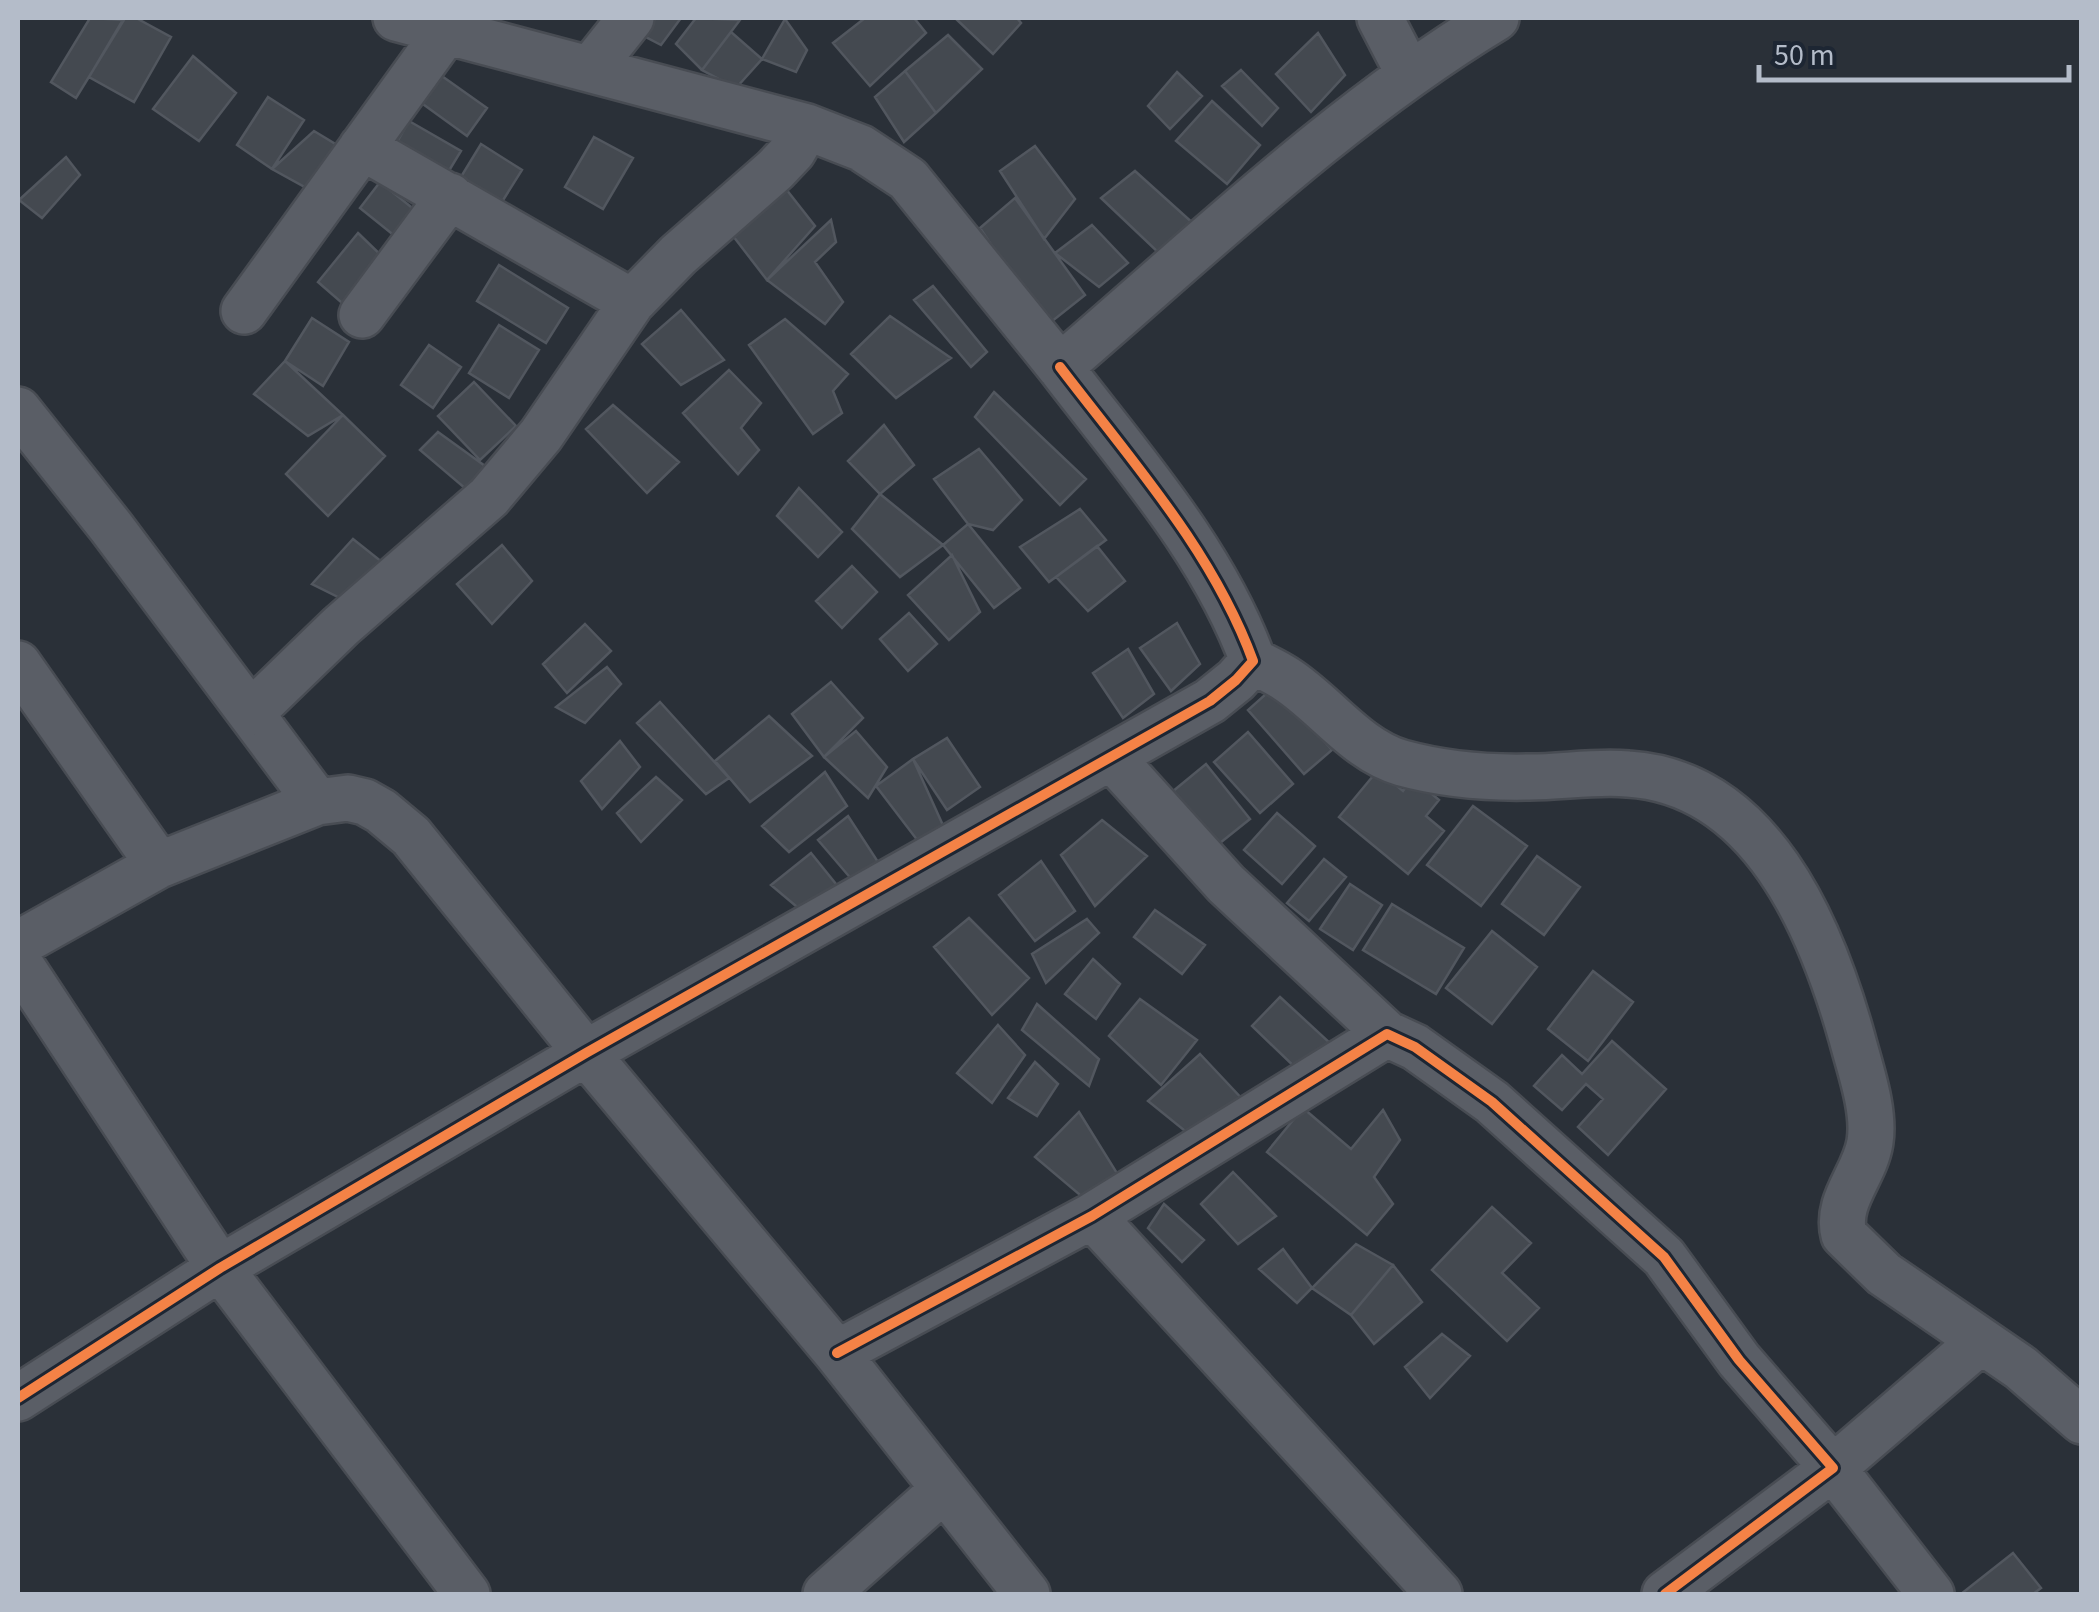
<svg xmlns="http://www.w3.org/2000/svg" width="2099" height="1612" font-family="'Source Sans 3',sans-serif">
<style>
.building{fill:#444950;stroke:#52575f;stroke-width:2.5}
.lines{fill:none;stroke-linecap:round;stroke-linejoin:round}
.minor-casing{stroke:#484c53;stroke-width:50}
.minor{stroke:#5a5e66;stroke-width:45}
.cycleway-casing{stroke:#1d2633;stroke-width:16}
.cycleway{stroke:#f48246;stroke-width:10}
</style>
<rect width="100%" height="100%" fill="#2a3038"/>
<!-- building -->
<path class="building" d="M 90,18 L 124,20 L 76,98 L 51,82 Z
M 124,18 L 136,18 L 171,37 L 134,102 L 89,77 Z
M 656,18 L 681,18 L 661,45 L 642,35 Z
M 696,18 L 740,20 L 702,70 L 676,44 Z
M 865,18 L 914,18 L 926,33 L 870,86 L 833,43 Z
M 955,18 L 1017,18 L 1021,23 L 993,54 Z
M 785,19 L 807,50 L 796,72 L 762,59 Z
M 731,32 L 762,59 L 736,88 L 702,70 Z
M 1318,33 L 1345,75 L 1311,112 L 1276,74 Z
M 948,35 L 982,69 L 936,113 L 905,71 Z
M 193,56 L 236,93 L 199,141 L 153,109 Z
M 1241,70 L 1278,108 L 1262,126 L 1222,86 Z
M 905,71 L 936,113 L 904,142 L 875,97 Z
M 1177,72 L 1202,96 L 1170,129 L 1148,106 Z
M 439,74 L 487,108 L 467,136 L 420,102 Z
M 268,97 L 304,120 L 272,169 L 237,145 Z
M 1212,101 L 1260,145 L 1227,184 L 1176,141 Z
M 409,121 L 461,151 L 447,174 L 396,144 Z
M 314,131 L 337,145 L 312,191 L 272,169 Z
M 594,137 L 633,158 L 603,209 L 565,187 Z
M 481,144 L 522,170 L 500,205 L 459,180 Z
M 1035,146 L 1075,199 L 1044,239 L 1000,171 Z
M 66,157 L 80,175 L 42,218 L 19,200 Z
M 1135,171 L 1195,225 L 1161,255 L 1101,198 Z
M 380,182 L 421,215 L 401,241 L 360,208 Z
M 786,189 L 815,226 L 767,280 L 733,236 Z
M 1015,198 L 1085,295 L 1046,326 L 980,228 Z
M 831,220 L 836,242 L 815,262 L 843,302 L 825,324 L 767,280 Z
M 1092,225 L 1128,263 L 1099,287 L 1055,253 Z
M 358,233 L 387,261 L 349,309 L 318,282 Z
M 499,265 L 568,308 L 546,343 L 477,301 Z
M 933,286 L 987,352 L 971,367 L 914,300 Z
M 681,310 L 724,360 L 681,385 L 642,344 Z
M 890,316 L 951,358 L 896,398 L 851,354 Z
M 312,318 L 349,342 L 323,386 L 285,361 Z
M 785,319 L 848,374 L 833,391 L 842,413 L 813,434 L 749,345 Z
M 499,325 L 539,350 L 509,398 L 469,373 Z
M 429,345 L 461,367 L 433,408 L 401,385 Z
M 285,361 L 343,415 L 308,436 L 254,394 Z
M 729,370 L 761,403 L 741,428 L 759,450 L 738,474 L 683,413 Z
M 474,382 L 516,426 L 480,460 L 438,416 Z
M 994,392 L 1086,479 L 1060,505 L 975,417 Z
M 613,405 L 679,462 L 647,493 L 586,429 Z
M 343,415 L 385,456 L 328,516 L 286,474 Z
M 884,425 L 914,465 L 880,494 L 848,461 Z
M 438,432 L 492,471 L 473,495 L 420,450 Z
M 979,449 L 1022,500 L 993,530 L 968,524 L 934,479 Z
M 799,488 L 842,532 L 818,557 L 777,516 Z
M 880,494 L 943,545 L 900,577 L 852,529 Z
M 1080,509 L 1106,540 L 1049,582 L 1020,547 Z
M 968,524 L 1020,588 L 994,608 L 943,545 Z
M 353,539 L 382,562 L 342,599 L 312,584 Z
M 502,545 L 532,581 L 492,624 L 457,584 Z
M 1097,546 L 1125,581 L 1088,611 L 1056,577 Z
M 952,555 L 980,612 L 949,640 L 908,595 Z
M 852,566 L 877,592 L 842,628 L 816,601 Z
M 909,613 L 937,644 L 908,671 L 880,639 Z
M 1177,623 L 1200,664 L 1171,691 L 1140,648 Z
M 585,624 L 611,651 L 567,693 L 543,664 Z
M 1128,649 L 1154,694 L 1123,718 L 1093,673 Z
M 607,667 L 621,684 L 585,723 L 556,707 Z
M 831,682 L 863,718 L 824,757 L 792,714 Z
M 1275,686 L 1332,750 L 1304,774 L 1248,710 Z
M 660,702 L 729,778 L 706,794 L 637,723 Z
M 769,716 L 812,756 L 750,802 L 715,761 Z
M 856,731 L 887,767 L 868,798 L 824,757 Z
M 1248,732 L 1293,784 L 1260,813 L 1214,762 Z
M 947,738 L 980,787 L 947,810 L 913,759 Z
M 620,741 L 640,767 L 602,809 L 581,781 Z
M 913,759 L 946,832 L 921,845 L 876,786 Z
M 1206,764 L 1250,819 L 1215,847 L 1172,792 Z
M 1378,770 L 1403,791 L 1413,778 L 1439,800 L 1426,816 L 1444,831 L 1408,874 L 1339,817 Z
M 825,772 L 847,806 L 789,852 L 762,826 Z
M 656,777 L 682,800 L 641,842 L 617,813 Z
M 1473,806 L 1527,846 L 1481,906 L 1427,865 Z
M 1277,813 L 1315,846 L 1282,884 L 1244,850 Z
M 848,816 L 880,865 L 853,881 L 818,840 Z
M 1102,820 L 1147,856 L 1095,906 L 1061,855 Z
M 811,853 L 840,889 L 803,912 L 771,885 Z
M 1537,856 L 1580,887 L 1544,935 L 1502,904 Z
M 1324,859 L 1346,877 L 1309,921 L 1287,903 Z
M 1041,861 L 1075,911 L 1035,941 L 999,895 Z
M 1350,884 L 1382,905 L 1353,950 L 1320,929 Z
M 1392,904 L 1464,948 L 1436,994 L 1363,950 Z
M 1155,910 L 1205,945 L 1182,974 L 1134,937 Z
M 969,918 L 1029,978 L 992,1015 L 934,947 Z
M 1087,919 L 1099,933 L 1046,983 L 1032,954 Z
M 1492,931 L 1537,967 L 1492,1024 L 1446,988 Z
M 1093,959 L 1120,984 L 1096,1019 L 1065,994 Z
M 1593,971 L 1633,1002 L 1588,1061 L 1548,1029 Z
M 1280,997 L 1331,1044 L 1302,1074 L 1252,1026 Z
M 1140,999 L 1197,1040 L 1161,1085 L 1109,1036 Z
M 1037,1004 L 1099,1059 L 1089,1086 L 1022,1030 Z
M 998,1025 L 1025,1055 L 992,1103 L 957,1073 Z
M 1612,1041 L 1666,1089 L 1608,1155 L 1578,1127 L 1603,1099 L 1586,1084 L 1562,1110 L 1534,1086 L 1562,1055 L 1582,1074 Z
M 1200,1054 L 1246,1103 L 1195,1139 L 1148,1101 Z
M 1035,1062 L 1058,1084 L 1037,1116 L 1008,1098 Z
M 1303,1108 L 1351,1149 L 1383,1110 L 1400,1140 L 1374,1177 L 1393,1204 L 1367,1235 L 1267,1152 Z
M 1079,1112 L 1120,1178 L 1086,1200 L 1035,1157 Z
M 1233,1172 L 1276,1216 L 1238,1244 L 1201,1204 Z
M 1164,1204 L 1204,1240 L 1182,1262 L 1148,1228 Z
M 1492,1207 L 1531,1243 L 1502,1273 L 1539,1308 L 1507,1341 L 1432,1270 Z
M 1356,1244 L 1393,1265 L 1351,1315 L 1312,1288 Z
M 1283,1249 L 1312,1288 L 1297,1303 L 1259,1269 Z
M 1393,1265 L 1422,1302 L 1374,1344 L 1351,1315 Z
M 1442,1334 L 1470,1356 L 1430,1398 L 1405,1367 Z
M 2013,1553 L 2041,1588 L 2033,1594 L 1961,1594 Z"/>
<g class="lines">
<defs>
<path id="minor" d="M 396,18 L 807,127 L 861,148 L 908,179 L 1060,367 C 1199,248 1340,112 1496,18
M 1380,18 L 1409,74
M 592,67 L 631,18
M 362,147 L 632,302
M 244,311 L 447,30
M 362,315 L 450,196
M 18,410 L 111,527 L 317,802
M 1253,661 C 1264,667 1276,672 1286,679 C 1325,704 1356,750 1402,763 C 1442,774 1488,778 1530,777 C 1562,777 1596,771 1628,774 C 1761,782 1821,927 1852,1038 C 1860,1069 1875,1110 1870,1142 C 1865,1175 1835,1201 1844,1235 L 1884,1274 L 2021,1368 L 2082,1421
M 18,664 L 159,865
M 252,712 L 341,626 L 489,497 L 541,435 L 632,302 L 678,255 L 775,170 L 793,151 L 807,127
M 1113,759 L 1226,884 L 1387,1034
M 18,944 L 159,865 L 317,802 L 348,798 L 365,802 L 381,811 L 411,836 L 586,1053 L 837,1353 L 1027,1594
M 18,961 L 220,1268 L 467,1594
M 1092,1216 L 1439,1594
M 837,1353 L 1092,1216 L 1387,1034 L 1415,1047 L 1492,1102 L 1664,1257 L 1739,1360 L 1833,1468 L 1665,1594
M 18,1398 L 220,1268 L 586,1053 L 1210,701 L 1236,680 L 1253,661 C 1213,551 1130,459 1060,367
M 826,1594 L 943,1490
M 1931,1594 L 1833,1468 L 1981,1341"/>
</defs>
<!-- minor casing -->
<use href="#minor" class="minor-casing"/>
<!-- minor -->
<use href="#minor" class="minor"/>
<defs>
<path id="cycleway" d="M 837,1353 L 1092,1216 L 1387,1034 L 1415,1047 L 1492,1102 L 1664,1257 L 1739,1360 L 1833,1468 L 1665,1594
M 18,1398 L 220,1268 L 586,1053 L 1210,701 L 1236,680 L 1253,661 C 1213,551 1130,459 1060,367"/>
</defs>
<!-- cycleway casing -->
<use href="#cycleway" class="cycleway-casing"/>
<!-- cycleway -->
<use href="#cycleway" class="cycleway"/>
</g>
<!-- border -->
<rect width="2099" height="1612" fill="none" stroke="#b4bcc9" stroke-width="40"/>
<!-- scale -->
<path d="M1759 65v15h310v-15" fill="none" stroke="#b4bcc9" stroke-width="5"/>
<text x="1774" y="65" font-size="30" fill="#b4bcc9" stroke="#1d2633" stroke-width="8" paint-order="stroke">50 m</text>
</svg>
